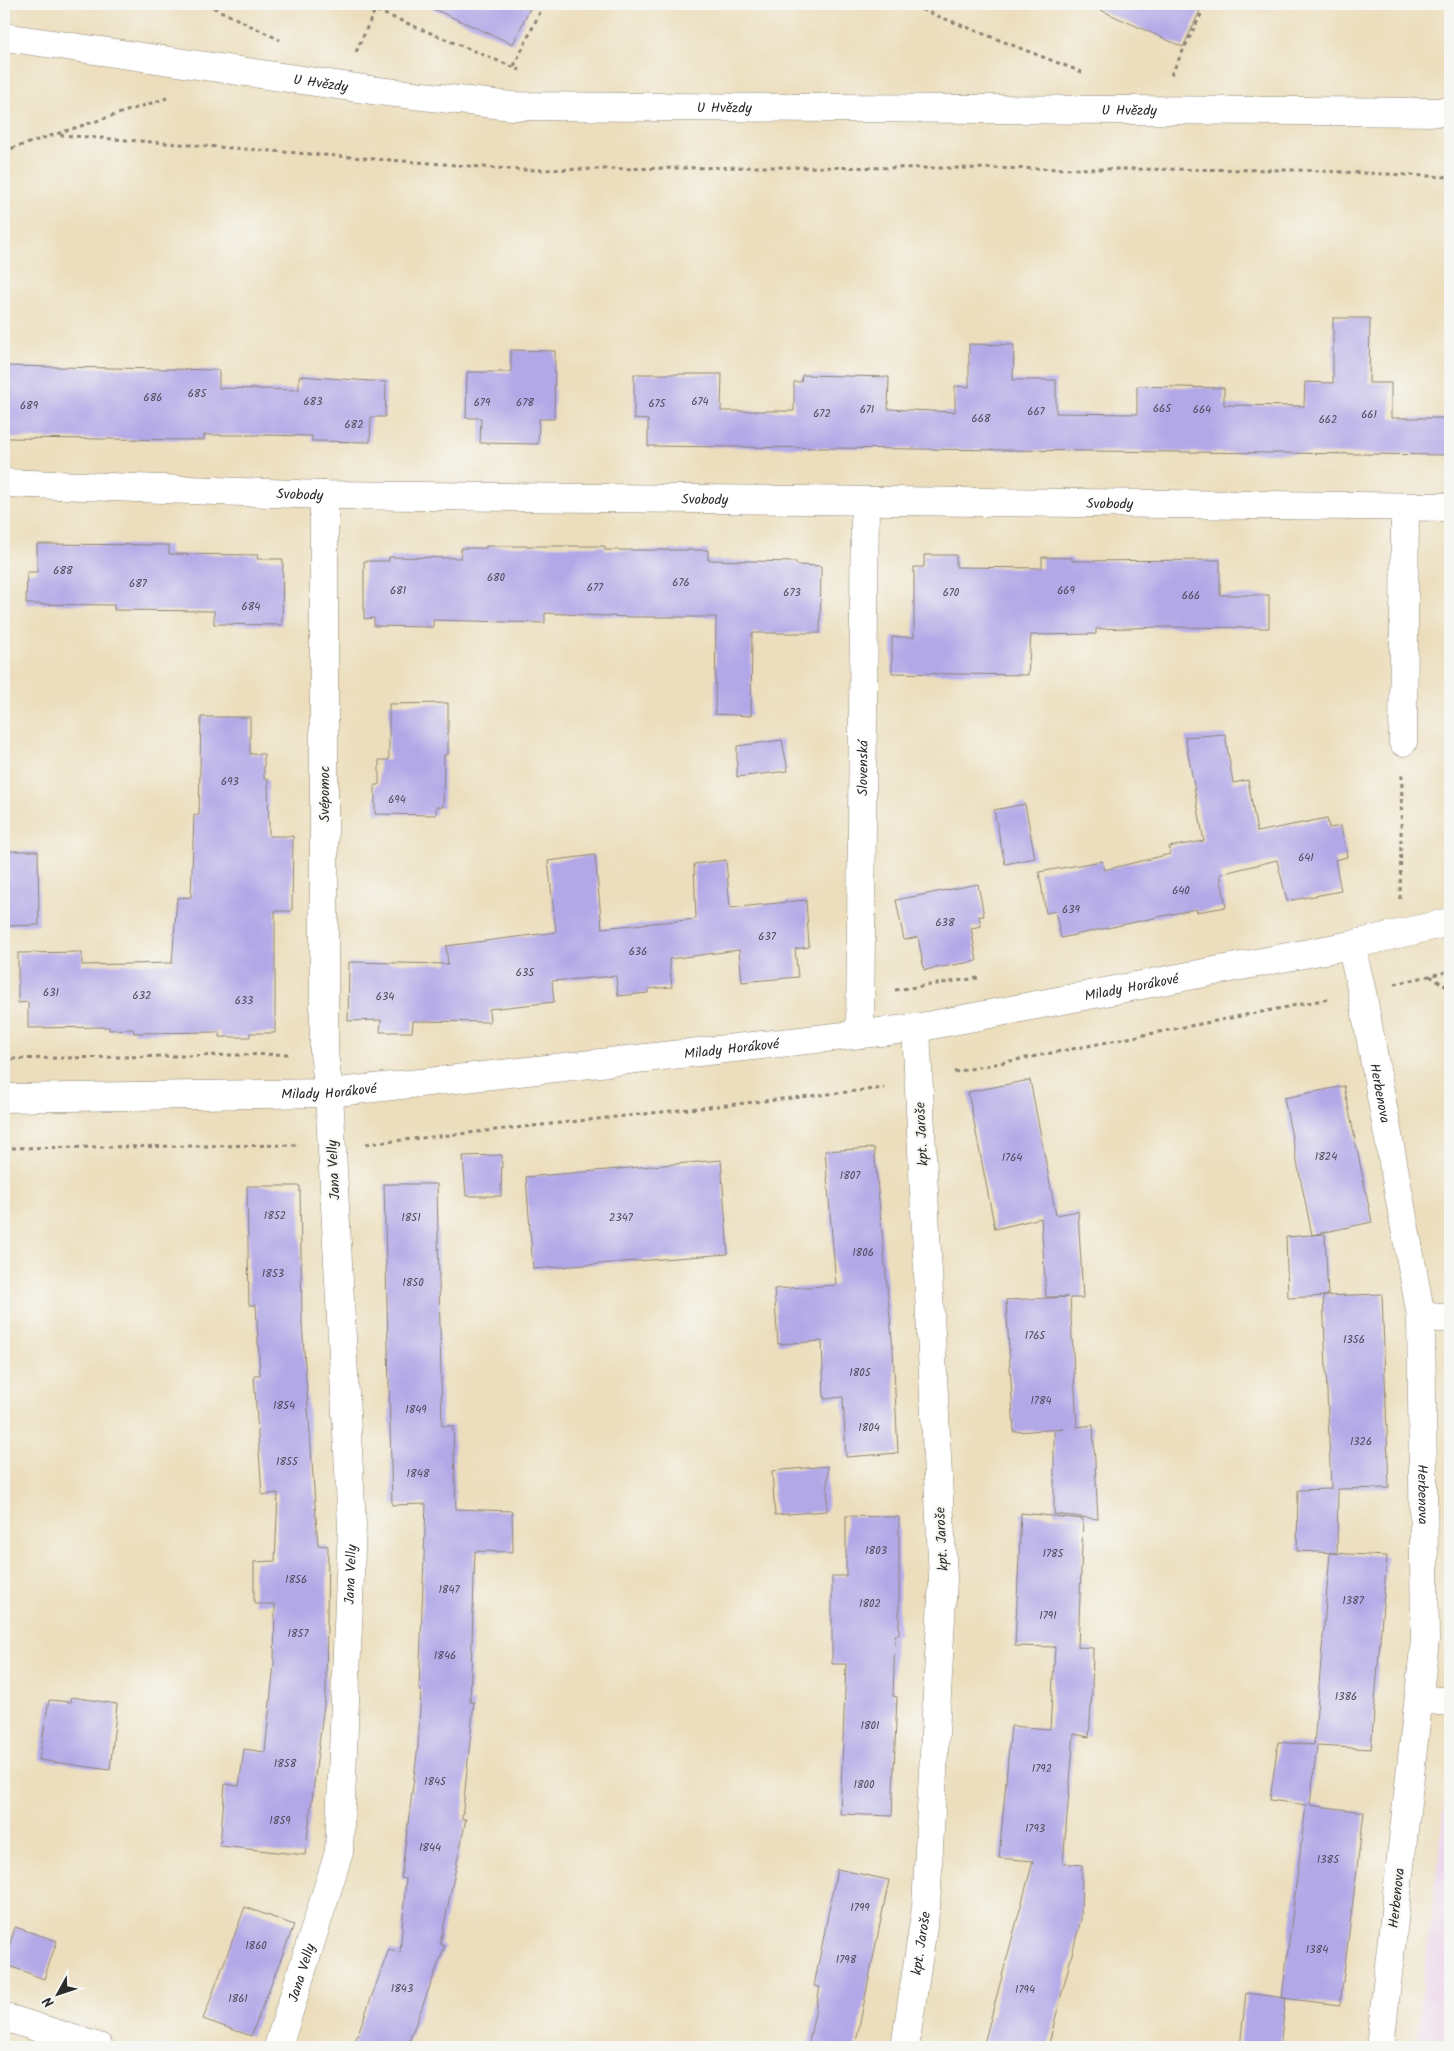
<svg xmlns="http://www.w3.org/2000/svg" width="1454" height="2051" font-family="Kalam,sans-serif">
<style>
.built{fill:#ecd1ea}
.building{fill:#b2a8e7}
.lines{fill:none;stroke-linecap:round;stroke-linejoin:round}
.minor-casing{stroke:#8c8474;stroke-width:29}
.major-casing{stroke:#8c8474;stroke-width:29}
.path{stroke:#8c8474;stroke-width:3;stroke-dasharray:4 4;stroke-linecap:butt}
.minor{stroke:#fff;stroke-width:28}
.major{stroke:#fff;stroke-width:28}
.labels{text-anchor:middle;stroke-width:4;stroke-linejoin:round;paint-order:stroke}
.number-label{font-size:11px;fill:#4d4a5a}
.street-label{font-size:14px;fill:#2b2b2b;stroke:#f6f6f2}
</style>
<rect width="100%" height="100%" fill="#f6f6f2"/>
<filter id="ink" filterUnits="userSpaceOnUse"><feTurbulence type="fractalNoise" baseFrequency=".02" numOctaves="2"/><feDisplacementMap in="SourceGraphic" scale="10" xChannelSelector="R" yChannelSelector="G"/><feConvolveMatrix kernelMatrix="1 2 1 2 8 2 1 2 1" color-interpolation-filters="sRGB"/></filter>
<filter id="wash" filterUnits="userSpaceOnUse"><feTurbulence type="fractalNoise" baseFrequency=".0096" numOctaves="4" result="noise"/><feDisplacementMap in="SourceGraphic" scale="20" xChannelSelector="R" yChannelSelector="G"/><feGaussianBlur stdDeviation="1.12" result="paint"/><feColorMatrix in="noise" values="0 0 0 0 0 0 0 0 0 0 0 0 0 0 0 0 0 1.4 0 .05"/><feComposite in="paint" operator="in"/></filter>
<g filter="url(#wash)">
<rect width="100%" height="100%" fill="#ecdebc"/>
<!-- built -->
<path class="built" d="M 1450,1762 L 1450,2043 L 1416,2039 Z"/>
<g id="blocks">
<!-- building -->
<path class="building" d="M 422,4 L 532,4 L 513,44 Z
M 1087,4 L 1203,4 L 1183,47 Z
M 1333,318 L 1370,318 L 1369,383 L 1391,383 L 1391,418 L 1450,418 L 1450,455 L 648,446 L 648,420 L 634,419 L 634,374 L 722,374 L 721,411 L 794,411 L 794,382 L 801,382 L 802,375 L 889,377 L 888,409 L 955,412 L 955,386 L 969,387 L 969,344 L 1014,345 L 1013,380 L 1056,380 L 1056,413 L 1137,414 L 1137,386 L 1224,388 L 1224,405 L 1304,406 L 1305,382 L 1333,383 Z
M 511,350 L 555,351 L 554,419 L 539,419 L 538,444 L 480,443 L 481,418 L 466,418 L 467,372 L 511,372 Z
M 4,366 L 219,370 L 219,388 L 299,390 L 299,376 L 386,382 L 385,417 L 371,417 L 370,442 L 312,441 L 312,436 L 259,435 L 204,435 L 204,440 L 4,438 Z
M 37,544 L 169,545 L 169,554 L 258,555 L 257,559 L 283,559 L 282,625 L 214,624 L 214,611 L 114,610 L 114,605 L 26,604 L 27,572 L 37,572 Z
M 486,546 L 605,546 L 605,550 L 708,550 L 708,560 L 796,562 L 797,565 L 821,566 L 820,633 L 752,633 L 751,716 L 715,714 L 716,617 L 629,617 L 545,613 L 545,623 L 433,620 L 433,627 L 374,626 L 374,618 L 364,619 L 364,561 L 389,561 L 389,557 L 461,558 L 461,548 L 486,548 Z
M 924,555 L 956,555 L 956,567 L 1042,568 L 1042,557 L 1072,558 L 1072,561 L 1220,560 L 1220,595 L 1269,595 L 1269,628 L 1165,627 L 1096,629 L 1096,634 L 1031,635 L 1028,675 L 892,673 L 892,637 L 914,637 L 914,567 L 924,567 Z
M 448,703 L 448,755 L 444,755 L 443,807 L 436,807 L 436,815 L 375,814 L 375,785 L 379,785 L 379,760 L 389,760 L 389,704 Z
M 201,717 L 250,717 L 250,754 L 264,754 L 264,779 L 268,779 L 269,836 L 293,836 L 292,911 L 275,911 L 275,1033 L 250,1033 L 250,1037 L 220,1037 L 220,1032 L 134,1033 L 133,1029 L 109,1030 L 109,1027 L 28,1028 L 28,1002 L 18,1003 L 18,953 L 82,952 L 82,965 L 172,963 L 177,898 L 191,897 L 194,815 L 199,815 Z
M 1225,734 L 1233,783 L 1248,780 L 1257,832 L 1327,818 L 1329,828 L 1341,826 L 1347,857 L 1335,860 L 1341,891 L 1287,901 L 1277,860 L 1220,874 L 1226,907 L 1197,912 L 1196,909 L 1061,938 L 1055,911 L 1046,913 L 1039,872 L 1102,861 L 1104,870 L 1170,854 L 1169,847 L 1204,841 L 1185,737 Z
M 782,740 L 788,771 L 737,777 L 737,746 Z
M 1025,804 L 1035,858 L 1005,864 L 994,810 Z
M 4,851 L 38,851 L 39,925 L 4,926 Z
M 595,855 L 602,928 L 696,919 L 694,864 L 726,860 L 730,908 L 806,900 L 809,947 L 795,949 L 798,977 L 742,982 L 739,950 L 669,959 L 672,987 L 648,989 L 648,993 L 618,996 L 616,976 L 552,981 L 554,1002 L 489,1009 L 490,1022 L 413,1021 L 412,1032 L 380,1032 L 381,1020 L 348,1021 L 349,962 L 448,964 L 446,946 L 556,932 L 548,861 Z
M 978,884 L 984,916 L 979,916 L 981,926 L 971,928 L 977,961 L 924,970 L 918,937 L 904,940 L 896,900 Z
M 1030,1080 L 1056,1215 L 1078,1211 L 1083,1298 L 1070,1298 L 1077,1427 L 1093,1425 L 1098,1519 L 1054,1514 L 1054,1430 L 1064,1429 L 1014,1432 L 1006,1300 L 1068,1297 L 1046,1297 L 1041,1218 L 995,1229 L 968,1092 Z
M 1344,1086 L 1372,1222 L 1312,1235 L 1284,1098 Z
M 874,1148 L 893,1349 L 898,1453 L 846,1457 L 843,1397 L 824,1399 L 822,1341 L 778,1344 L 774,1289 L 836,1285 L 825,1151 Z
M 502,1155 L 501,1196 L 466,1196 L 463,1156 Z
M 721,1160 L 728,1254 L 533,1269 L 526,1177 Z
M 384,1184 L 437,1184 L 442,1426 L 453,1426 L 456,1509 L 512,1511 L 513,1552 L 475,1551 L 470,1702 L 474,1702 L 462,1819 L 466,1819 L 440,1944 L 445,1946 L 407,2047 L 353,2047 L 389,1949 L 400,1953 L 406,1879 L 401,1878 L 418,1746 L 421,1689 L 419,1689 L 426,1504 L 392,1505 Z
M 247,1186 L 300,1186 L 302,1324 L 318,1545 L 328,1546 L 326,1689 L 305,1855 L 220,1846 L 225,1784 L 239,1786 L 244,1749 L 265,1752 L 274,1664 L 275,1604 L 254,1604 L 254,1562 L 275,1561 L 278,1493 L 262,1495 L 254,1375 L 260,1375 L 256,1305 L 249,1305 Z
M 1325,1234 L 1328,1296 L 1288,1298 L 1286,1237 Z
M 1382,1294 L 1389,1488 L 1338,1489 L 1337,1553 L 1297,1551 L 1298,1490 L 1331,1489 L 1323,1296 Z
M 828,1466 L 827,1511 L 775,1515 L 772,1471 Z
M 1021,1513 L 1083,1519 L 1078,1647 L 1093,1648 L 1092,1692 L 1089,1737 L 1074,1734 L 1063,1863 L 1082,1865 L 1081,1919 L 1048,2047 L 983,2047 L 1033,1861 L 999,1858 L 1011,1726 L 1050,1729 L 1055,1647 L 1015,1646 Z
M 846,1516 L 899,1517 L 899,1635 L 895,1635 L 893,1696 L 897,1697 L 892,1816 L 840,1814 L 846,1664 L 832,1664 L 832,1576 L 846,1576 Z
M 1330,1553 L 1387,1556 L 1371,1749 L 1317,1746 L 1310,1805 L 1364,1812 L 1340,2005 L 1282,1998 L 1306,1805 L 1270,1800 L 1278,1742 L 1314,1745 Z
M 72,1697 L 117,1704 L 110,1770 L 39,1760 L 49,1700 L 71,1702 Z
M 837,1869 L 889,1880 L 855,2047 L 808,2047 L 820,1987 L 814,1986 Z
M 245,1907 L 294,1925 L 251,2036 L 203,2019 Z
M 15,1927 L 57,1941 L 44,1979 L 4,1964 Z
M 1246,1993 L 1286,1998 L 1280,2047 L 1240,2047 Z"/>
</g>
</g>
<g filter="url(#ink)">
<use href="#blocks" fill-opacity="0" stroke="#8c8474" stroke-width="1"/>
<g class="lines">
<defs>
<g id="minor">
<path id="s1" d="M 4,37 L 378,91 L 512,106 L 1450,112"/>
<path id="s2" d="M 4,483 L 324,495 L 1450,507"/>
<path d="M 1403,742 L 1405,507"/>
<path id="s3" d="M 1351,945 L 1362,992 L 1421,1316 L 1425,1640 L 1380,2047"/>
<path id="s4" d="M 860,1034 L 865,501"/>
<path d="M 1421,1316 L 1450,1319"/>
<path d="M 1419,1699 L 1450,1702"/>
<path d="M 4,2017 L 99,2047"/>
<path id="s5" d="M 278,2047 L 339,1852 L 352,1526 L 329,1093 L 324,1053 L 324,495"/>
<path id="s6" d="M 905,2047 L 926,1907 L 943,1579 L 916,1028"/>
</g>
<g id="major">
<path id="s7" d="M 4,1098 L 329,1093 L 916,1028 L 1351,945 L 1450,922"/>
</g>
</defs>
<!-- minor casing -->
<use href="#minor" class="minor-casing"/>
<!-- major casing -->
<use href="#major" class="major-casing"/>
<!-- path -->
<path class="path" d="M 206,4 L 280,40
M 907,4 L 1084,73
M 356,52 L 375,10 L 520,70
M 514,66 L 544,4
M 1171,75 L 1206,4
M 60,135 L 522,170 L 760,167 L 1298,170 L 1450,177
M 4,151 L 167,98
M 1400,899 L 1402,775
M 1430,976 L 1450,989
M 1395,984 L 1450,971
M 895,990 L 978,978
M 4,1059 L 291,1054
M 954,1072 L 1328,999
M 366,1144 L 884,1088
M 4,1148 L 297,1145"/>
<!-- minor -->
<use href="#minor" class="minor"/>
<!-- major -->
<use href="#major" class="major"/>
</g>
</g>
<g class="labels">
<!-- number labels -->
<g class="number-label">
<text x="197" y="397">685</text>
<text x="153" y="401">686</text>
<text x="313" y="405">683</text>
<text x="700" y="405">674</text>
<text x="482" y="406">679</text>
<text x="525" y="406">678</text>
<text x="657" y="407">675</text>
<text x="29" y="409">689</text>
<text x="1162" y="412">665</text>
<text x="867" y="413">671</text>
<text x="1202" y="413">664</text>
<text x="1036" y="415">667</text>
<text x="822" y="417">672</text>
<text x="1369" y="418">661</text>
<text x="981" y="422">668</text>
<text x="1328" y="423">662</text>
<text x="354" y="428">682</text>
<text x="63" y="574">688</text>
<text x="496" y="581">680</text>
<text x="681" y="586">676</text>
<text x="138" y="587">687</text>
<text x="595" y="591">677</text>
<text x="398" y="594">681</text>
<text x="1066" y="594">669</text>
<text x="792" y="596">673</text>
<text x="951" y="596">670</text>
<text x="1191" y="599">666</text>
<text x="251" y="610">684</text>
<text x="230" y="785">693</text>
<text x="397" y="803">694</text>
<text x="1306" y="861">641</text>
<text x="1181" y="894">640</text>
<text x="1071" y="913">639</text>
<text x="945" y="926">638</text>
<text x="767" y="940">637</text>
<text x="638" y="955">636</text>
<text x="525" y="976">635</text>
<text x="51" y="996">631</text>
<text x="142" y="999">632</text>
<text x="385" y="1000">634</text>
<text x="244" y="1004">633</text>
<text x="1326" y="1160">1824</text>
<text x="1012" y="1161">1764</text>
<text x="850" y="1179">1807</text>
<text x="275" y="1219">1852</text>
<text x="411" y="1221">1851</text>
<text x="621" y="1221">2347</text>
<text x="863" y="1256">1806</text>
<text x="273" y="1277">1853</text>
<text x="413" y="1286">1850</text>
<text x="1035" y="1339">1765</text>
<text x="1354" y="1343">1356</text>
<text x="860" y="1376">1805</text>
<text x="1041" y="1404">1784</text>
<text x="284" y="1409">1854</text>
<text x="416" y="1413">1849</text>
<text x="869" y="1431">1804</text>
<text x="1361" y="1445">1326</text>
<text x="287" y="1465">1855</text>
<text x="418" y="1477">1848</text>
<text x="876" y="1554">1803</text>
<text x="1053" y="1557">1785</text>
<text x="296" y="1583">1856</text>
<text x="449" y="1593">1847</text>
<text x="1353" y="1604">1387</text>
<text x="870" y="1607">1802</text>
<text x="1048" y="1619">1791</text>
<text x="298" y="1637">1857</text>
<text x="445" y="1659">1846</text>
<text x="1346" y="1700">1386</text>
<text x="870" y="1729">1801</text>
<text x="285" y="1767">1858</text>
<text x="1042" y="1772">1792</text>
<text x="435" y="1785">1845</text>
<text x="864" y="1788">1800</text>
<text x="280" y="1824">1859</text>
<text x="1035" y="1832">1793</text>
<text x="430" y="1851">1844</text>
<text x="1328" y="1863">1385</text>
<text x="860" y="1911">1799</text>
<text x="256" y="1949">1860</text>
<text x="1317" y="1953">1384</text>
<text x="846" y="1963">1798</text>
<text x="402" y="1992">1843</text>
<text x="1025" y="1993">1794</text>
<text x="238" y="2002">1861</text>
</g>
<!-- street labels -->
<g class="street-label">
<text dy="5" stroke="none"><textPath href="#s1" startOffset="320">U Hvězdy</textPath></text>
<text dy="5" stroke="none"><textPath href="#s1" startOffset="725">U Hvězdy</textPath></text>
<text dy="5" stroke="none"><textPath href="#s1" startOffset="1130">U Hvězdy</textPath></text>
<text dy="5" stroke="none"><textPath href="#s2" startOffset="296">Svobody</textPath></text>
<text dy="5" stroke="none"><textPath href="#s2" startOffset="701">Svobody</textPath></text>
<text dy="5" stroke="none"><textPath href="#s2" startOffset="1106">Svobody</textPath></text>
<text dy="5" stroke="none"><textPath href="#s4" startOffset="266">Slovenská</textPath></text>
<text transform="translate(324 794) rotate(-90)" y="5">Svépomoc</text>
<text dy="5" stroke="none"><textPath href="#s7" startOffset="1135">Milady Horákové</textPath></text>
<text dy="5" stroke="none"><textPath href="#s7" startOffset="730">Milady Horákové</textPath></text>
<text dy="5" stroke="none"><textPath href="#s7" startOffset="325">Milady Horákové</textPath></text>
<text dy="5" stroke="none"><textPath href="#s3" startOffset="151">Herbenova</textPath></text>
<text transform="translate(921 1134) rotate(-93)" y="5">kpt. Jaroše</text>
<text transform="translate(333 1170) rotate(-93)" y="5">Jana Velly</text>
<text dy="5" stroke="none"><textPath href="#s3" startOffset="556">Herbenova</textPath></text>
<text transform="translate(941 1539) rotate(-93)" y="5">kpt. Jaroše</text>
<text dy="5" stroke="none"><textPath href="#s5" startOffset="482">Jana Velly</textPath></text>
<text transform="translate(1396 1898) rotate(-84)" y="5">Herbenova</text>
<text dy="5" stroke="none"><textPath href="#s6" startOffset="105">kpt. Jaroše</textPath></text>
<text dy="5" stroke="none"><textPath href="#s5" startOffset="78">Jana Velly</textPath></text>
</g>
</g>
<!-- margin -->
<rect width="1454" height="2051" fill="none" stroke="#f6f6f2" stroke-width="20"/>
<!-- north arrow -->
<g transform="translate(58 1994) rotate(230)" stroke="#f6f6f2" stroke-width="4" paint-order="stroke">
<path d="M0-4L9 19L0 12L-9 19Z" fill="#2b2b2b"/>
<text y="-8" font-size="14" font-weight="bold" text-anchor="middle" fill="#2b2b2b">N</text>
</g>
</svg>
